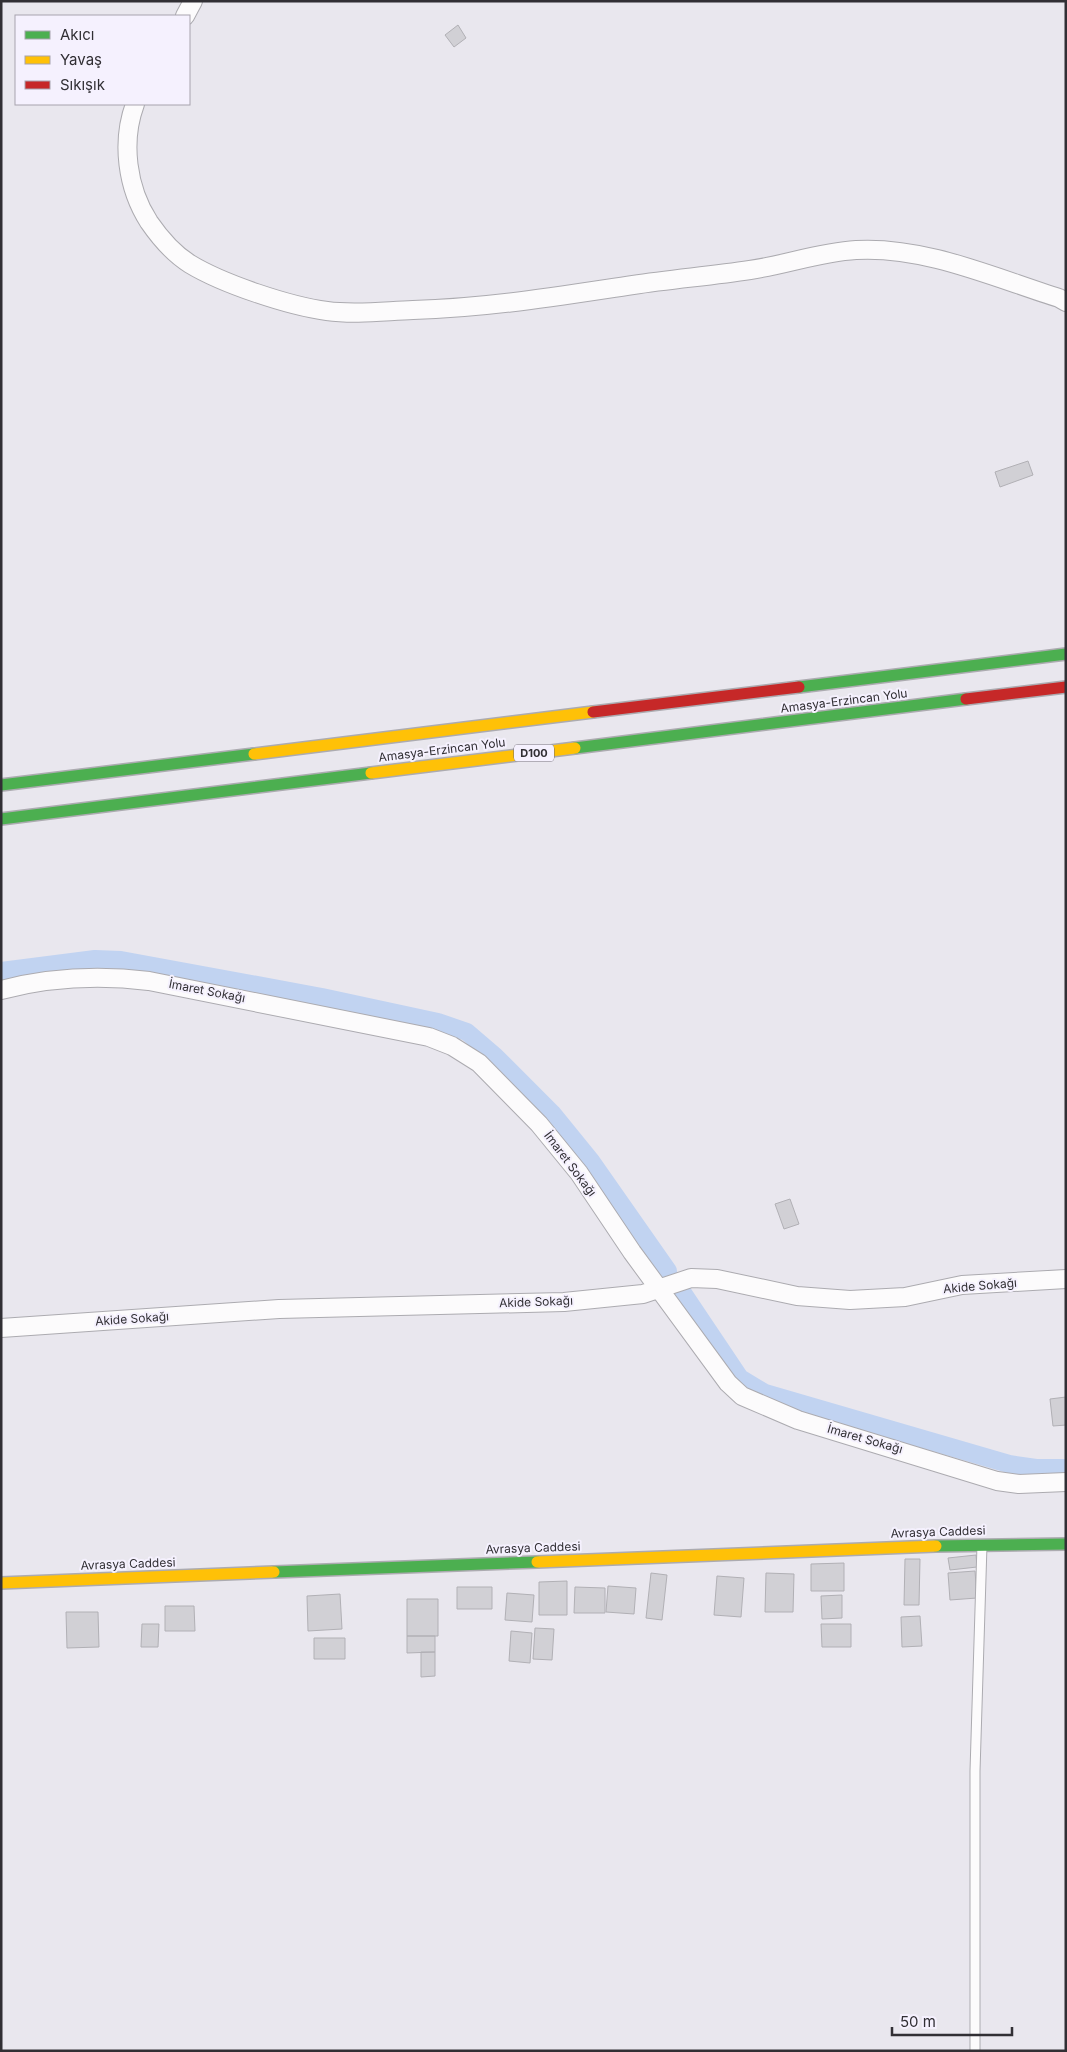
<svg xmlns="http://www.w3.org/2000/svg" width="1067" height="2052" font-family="Inter,sans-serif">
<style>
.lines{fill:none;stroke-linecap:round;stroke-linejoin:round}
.canal{stroke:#c1d3f1;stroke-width:18}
.building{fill:#d1d0d5;stroke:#b1b0b5}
.lane-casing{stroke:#acabb0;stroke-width:11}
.street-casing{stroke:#acabb0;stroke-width:20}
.fast-casing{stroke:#acabb0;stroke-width:14}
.slow-casing{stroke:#acabb0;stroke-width:14}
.jam-casing{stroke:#acabb0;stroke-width:14}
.lane{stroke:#fcfbfc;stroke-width:9}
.street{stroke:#fcfbfc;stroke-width:18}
.fast{stroke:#4caf50;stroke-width:11}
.slow{stroke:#ffc107;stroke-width:11}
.jam{stroke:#c62828;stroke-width:11}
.labels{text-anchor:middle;stroke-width:4;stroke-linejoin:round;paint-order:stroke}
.shield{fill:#f5f1fe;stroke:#6c6971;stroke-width:1}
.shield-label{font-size:11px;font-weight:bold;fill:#312f34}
.street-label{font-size:12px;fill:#312f34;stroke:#f5f1fe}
</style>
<rect width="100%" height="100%" fill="#e9e7ee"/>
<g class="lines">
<!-- canal -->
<path class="canal" d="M 1,971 L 95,959 L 121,960 L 322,997 L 438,1022 L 467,1032 L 495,1056 L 552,1113 L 591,1161 L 668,1271
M 683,1293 L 740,1378 L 765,1393 L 1009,1464 L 1036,1468 L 1066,1468"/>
</g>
<!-- building -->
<path class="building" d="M 458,25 L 466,38 L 454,47 L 445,35 Z
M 1028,461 L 1033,475 L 1000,487 L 995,472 Z
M 790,1199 L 799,1224 L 784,1229 L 775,1204 Z
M 1066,1397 L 1066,1425 L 1053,1426 L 1050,1399 Z
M 976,1555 L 977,1567 L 950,1570 L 948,1558 Z
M 905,1559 L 920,1559 L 919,1605 L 904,1605 Z
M 844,1563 L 844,1591 L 811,1591 L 811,1564 Z
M 975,1571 L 977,1598 L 950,1600 L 948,1573 Z
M 651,1573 L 667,1575 L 662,1620 L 646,1618 Z
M 766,1573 L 794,1574 L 793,1612 L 765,1612 Z
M 717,1576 L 744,1578 L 741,1617 L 714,1615 Z
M 567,1581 L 567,1615 L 539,1615 L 539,1582 Z
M 608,1586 L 636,1588 L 634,1614 L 606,1612 Z
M 457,1587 L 492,1587 L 492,1609 L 457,1609 Z
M 575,1587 L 605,1588 L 605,1613 L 574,1613 Z
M 507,1593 L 534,1595 L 532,1622 L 505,1620 Z
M 340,1594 L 342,1629 L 308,1631 L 307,1596 Z
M 842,1595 L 842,1618 L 822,1619 L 821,1596 Z
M 407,1599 L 438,1599 L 438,1636 L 407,1636 Z
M 165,1606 L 194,1606 L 195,1631 L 165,1631 Z
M 66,1612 L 98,1612 L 99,1647 L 67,1648 Z
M 920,1616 L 922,1646 L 902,1647 L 901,1617 Z
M 142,1624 L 159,1624 L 158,1647 L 141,1647 Z
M 821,1624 L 851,1624 L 851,1647 L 822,1647 Z
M 535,1628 L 554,1629 L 552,1660 L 533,1659 Z
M 511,1631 L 532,1633 L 530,1663 L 509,1661 Z
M 407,1636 L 435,1636 L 435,1652 L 407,1653 Z
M 314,1638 L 345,1638 L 345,1659 L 314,1659 Z
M 421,1652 L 435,1652 L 435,1676 L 421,1677 Z"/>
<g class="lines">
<defs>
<path id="lane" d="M 975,2051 L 975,1771 L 982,1545"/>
<path id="street" d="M 185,16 L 193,1
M 135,104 C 121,142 127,188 149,222 C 160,238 174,254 190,264 C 223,284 289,306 327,311 C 355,315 385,311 413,310 C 488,308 559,296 633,285 C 672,279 711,276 750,270 C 785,265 820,252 856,250 C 925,246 995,278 1059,298 L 1066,302
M 1,990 C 51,977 99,975 149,981 L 429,1037 L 452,1046 L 479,1063 L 539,1124 L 579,1173 L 632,1252 L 728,1383 L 742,1396 L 798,1420 L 997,1481 L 1019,1484 L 1066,1482
M 1,1328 L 279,1309 L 564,1302 L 643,1294 L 691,1278 L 717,1279 L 797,1296 L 850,1300 L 905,1297 L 962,1285 L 1066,1279"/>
<path id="fast" d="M 799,687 L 1066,654
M 575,748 L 966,699
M 1,785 L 254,754
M 1,819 L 371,773
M 936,1546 L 1066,1544
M 274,1572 L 537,1562"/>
<path id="slow" d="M 254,754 L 593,712
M 371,773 L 575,748
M 537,1562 L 936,1546
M 1,1583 L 274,1572"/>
<path id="jam" d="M 966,699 L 1066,687
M 593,712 L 799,687"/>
</defs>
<!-- lane casing -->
<use href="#lane" class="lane-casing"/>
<!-- street casing -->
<use href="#street" class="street-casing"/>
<!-- fast casing -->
<use href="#fast" class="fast-casing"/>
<!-- slow casing -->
<use href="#slow" class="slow-casing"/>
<!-- jam casing -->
<use href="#jam" class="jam-casing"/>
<!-- lane -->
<use href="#lane" class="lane"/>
<!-- street -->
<use href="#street" class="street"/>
<!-- fast -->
<use href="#fast" class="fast"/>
<!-- slow -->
<use href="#slow" class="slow"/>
<!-- jam -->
<use href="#jam" class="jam"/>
</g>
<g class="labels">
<!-- shield labels -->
<rect class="shield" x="514" y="744.5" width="40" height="17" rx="4"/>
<g class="shield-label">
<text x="534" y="757">D100</text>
</g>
<!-- street labels -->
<g class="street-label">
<text transform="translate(844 701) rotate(-7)" y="4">Amasya-Erzincan Yolu</text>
<text transform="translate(442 750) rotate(-7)" y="4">Amasya-Erzincan Yolu</text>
<text transform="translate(207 991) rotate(11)" y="4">İmaret Sokağı</text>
<text transform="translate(570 1164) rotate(53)" y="4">İmaret Sokağı</text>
<text transform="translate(980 1286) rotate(-5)" y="4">Akide Sokağı</text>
<text transform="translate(536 1302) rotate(-2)" y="4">Akide Sokağı</text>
<text transform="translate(132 1319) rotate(-4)" y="4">Akide Sokağı</text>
<text transform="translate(865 1439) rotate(16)" y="4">İmaret Sokağı</text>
<text transform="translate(938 1532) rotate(-2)" y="4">Avrasya Caddesi</text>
<text transform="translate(533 1548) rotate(-2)" y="4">Avrasya Caddesi</text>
<text transform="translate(128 1564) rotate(-2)" y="4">Avrasya Caddesi</text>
</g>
</g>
<!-- border -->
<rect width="1067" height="2052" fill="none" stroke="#312f34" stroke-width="5"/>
<!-- legend -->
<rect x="15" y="15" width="175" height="90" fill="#f5f1fe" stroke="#a7a3ad"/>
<rect x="25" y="31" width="25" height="8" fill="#4caf50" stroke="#a7a3ad"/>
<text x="60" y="40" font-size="15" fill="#312f34">Akıcı</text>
<rect x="25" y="56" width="25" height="8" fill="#ffc107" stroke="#a7a3ad"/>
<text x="60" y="65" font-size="15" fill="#312f34">Yavaş</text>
<rect x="25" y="81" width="25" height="8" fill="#c62828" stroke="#a7a3ad"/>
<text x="60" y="90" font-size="15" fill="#312f34">Sıkışık</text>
<!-- scale -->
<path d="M892 2027v8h120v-8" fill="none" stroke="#312f34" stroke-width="2.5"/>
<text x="900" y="2027" font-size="15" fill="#312f34" stroke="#f5f1fe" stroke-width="4" paint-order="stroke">50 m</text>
</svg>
